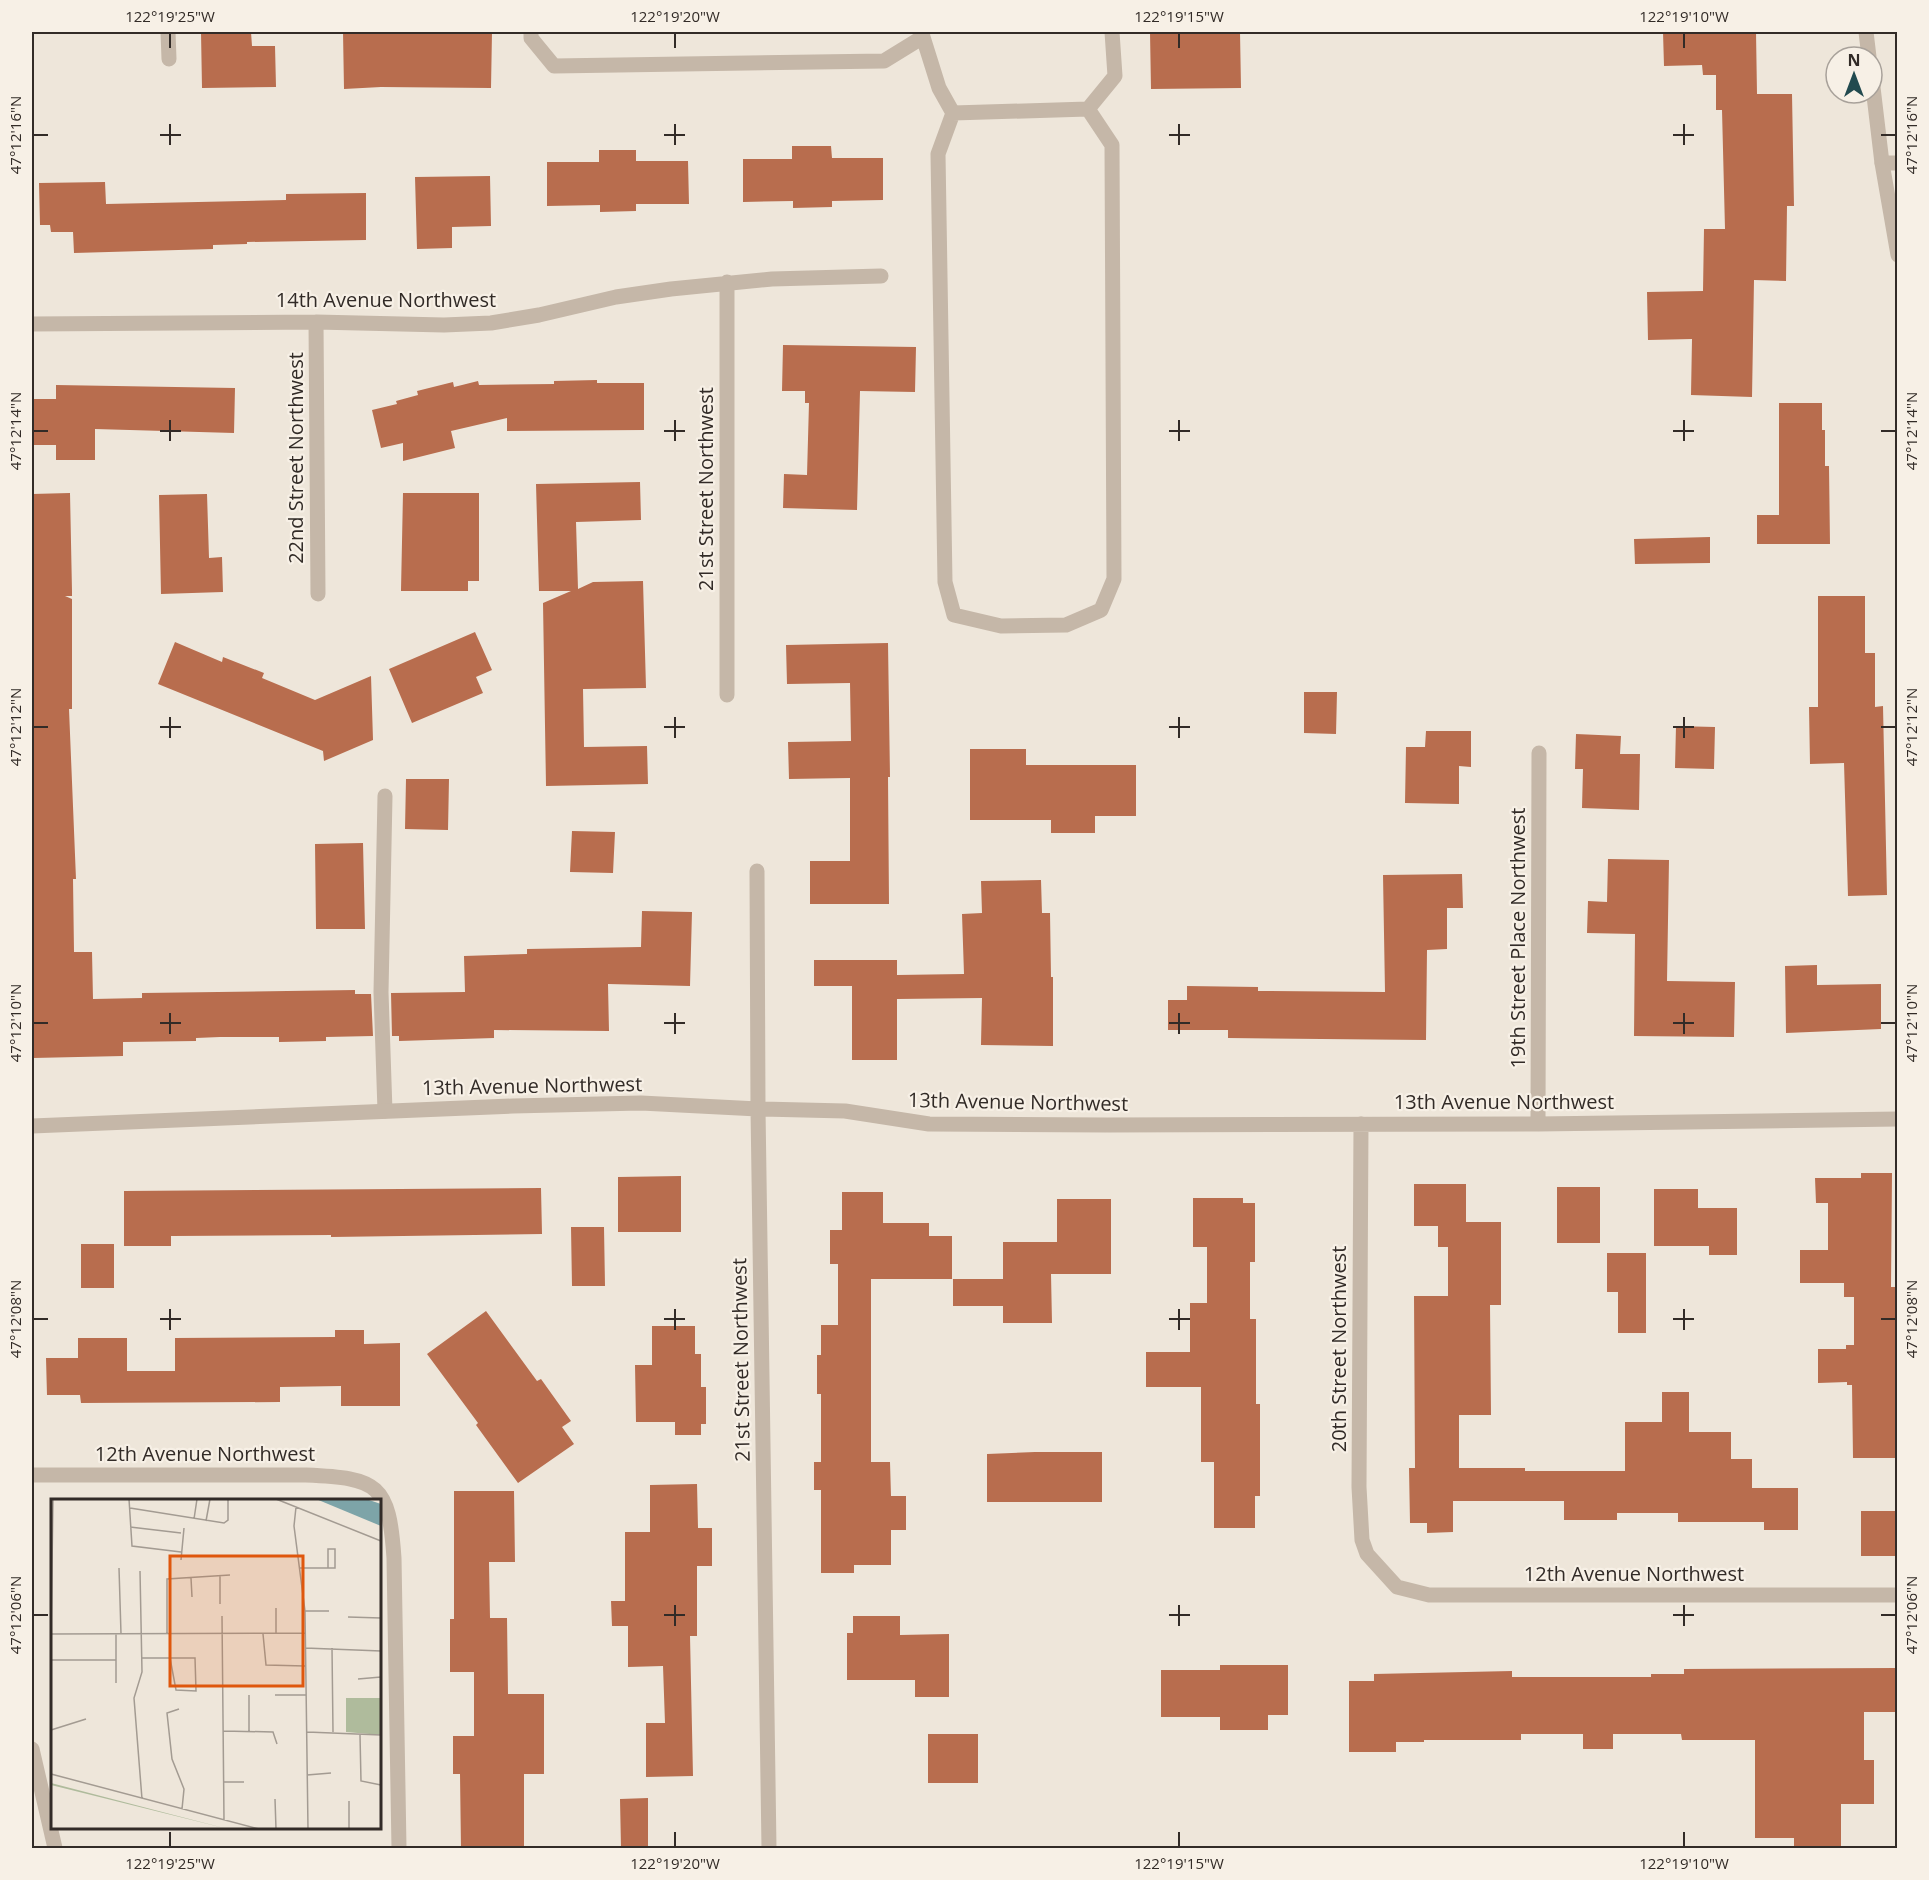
<svg xmlns="http://www.w3.org/2000/svg" width="1929" height="1880" font-family="'Open Sans',sans-serif">
<style>
.building{fill:#b86d4e}
.lines{fill:none;stroke-linecap:round;stroke-linejoin:round}
.service{stroke:#c5b7a8;stroke-width:15}
.minor{stroke:#c5b7a8;stroke-width:15}
.tertiary{stroke:#c5b7a8;stroke-width:15}
.ticks{fill:none;stroke:#322b27;stroke-width:2}
.labels{text-anchor:middle;stroke-width:4.5;stroke-linejoin:round;paint-order:stroke}
.street-label{font-size:20px;fill:#322b27;stroke:#f7f0e6}
.inset-road{fill:none;stroke:#a39b92;stroke-width:1.5}
.view{fill:#df570d;fill-opacity:0.15;stroke:#df570d;stroke-width:3}
.inset-edge{fill:none;stroke:#322b27;stroke-width:3}
.neatline{fill:none;stroke:#322b27;stroke-width:2}
.ticks-label{font-size:15px;text-anchor:middle;fill:#322b27}
</style>
<rect width="100%" height="100%" fill="#eee6da"/>
<!-- building -->
<path class="building" d="M 201,32 L 251,32 L 252,46 L 275,46 L 276,87 L 202,88 Z
M 343,32 L 492,32 L 491,88 L 381,87 L 344,89 Z
M 1150,32 L 1240,32 L 1241,88 L 1151,89 Z
M 1663,32 L 1756,32 L 1757,94 L 1792,94 L 1794,206 L 1787,206 L 1786,281 L 1754,280 L 1752,397 L 1691,395 L 1692,339 L 1648,340 L 1647,292 L 1703,291 L 1704,229 L 1725,229 L 1722,110 L 1716,110 L 1716,75 L 1703,75 L 1702,65 L 1664,66 Z
M 792,146 L 831,146 L 832,158 L 883,158 L 883,200 L 832,201 L 832,207 L 793,208 L 793,201 L 743,202 L 743,159 L 792,159 Z
M 599,150 L 636,150 L 636,161 L 688,161 L 689,204 L 636,204 L 636,211 L 600,212 L 600,205 L 547,206 L 547,162 L 599,162 Z
M 490,176 L 491,226 L 452,227 L 452,248 L 417,249 L 415,177 Z
M 105,182 L 106,204 L 286,200 L 286,194 L 366,193 L 366,240 L 247,242 L 247,244 L 213,245 L 213,249 L 74,253 L 73,232 L 51,232 L 50,225 L 40,225 L 39,183 Z
M 783,345 L 916,347 L 915,392 L 860,391 L 857,510 L 783,508 L 784,474 L 807,475 L 809,403 L 805,403 L 805,391 L 782,391 Z
M 597,380 L 597,383 L 644,383 L 644,430 L 507,431 L 507,418 L 451,431 L 455,448 L 403,461 L 403,443 L 381,448 L 372,410 L 397,404 L 396,401 L 418,395 L 417,391 L 453,382 L 454,387 L 478,381 L 479,385 L 554,384 L 554,381 Z
M 56,385 L 235,388 L 234,433 L 95,429 L 95,460 L 56,460 L 56,445 L 32,445 L 32,399 L 56,399 Z
M 1779,403 L 1822,403 L 1822,430 L 1825,430 L 1825,466 L 1829,466 L 1830,544 L 1757,544 L 1757,515 L 1779,515 Z
M 640,482 L 641,520 L 576,522 L 578,589 L 593,582 L 643,581 L 646,688 L 583,689 L 584,747 L 647,746 L 648,784 L 546,786 L 543,603 L 571,591 L 539,591 L 536,484 Z
M 70,493 L 72,591 L 72,596 L 65,596 L 72,599 L 72,709 L 69,709 L 76,879 L 73,879 L 74,952 L 92,952 L 93,999 L 142,998 L 142,993 L 355,990 L 355,994 L 371,994 L 373,1036 L 326,1037 L 326,1041 L 279,1042 L 279,1037 L 220,1037 L 196,1038 L 196,1041 L 123,1042 L 123,1056 L 33,1058 L 32,494 Z
M 403,493 L 479,493 L 479,581 L 468,581 L 468,591 L 401,591 Z
M 207,494 L 209,558 L 222,557 L 223,592 L 161,594 L 159,495 Z
M 1710,537 L 1710,563 L 1635,564 L 1634,539 Z
M 1818,596 L 1865,596 L 1865,653 L 1875,653 L 1875,707 L 1883,706 L 1887,895 L 1848,896 L 1844,763 L 1810,764 L 1809,707 L 1818,707 Z
M 475,632 L 492,670 L 476,677 L 483,693 L 412,723 L 389,669 Z
M 175,642 L 222,662 L 223,657 L 264,673 L 262,678 L 315,700 L 371,676 L 373,740 L 324,761 L 323,751 L 158,684 Z
M 888,643 L 890,777 L 888,777 L 889,904 L 810,904 L 810,861 L 850,861 L 850,778 L 789,779 L 788,742 L 851,741 L 850,683 L 787,684 L 786,645 Z
M 1304,692 L 1337,692 L 1336,734 L 1304,733 Z
M 1676,726 L 1715,727 L 1714,769 L 1675,768 Z
M 1426,731 L 1471,731 L 1471,767 L 1459,766 L 1459,804 L 1405,803 L 1406,747 L 1425,747 Z
M 1576,734 L 1621,736 L 1620,754 L 1640,754 L 1639,810 L 1582,808 L 1583,769 L 1575,769 Z
M 970,749 L 1026,749 L 1026,765 L 1136,765 L 1136,816 L 1095,816 L 1095,833 L 1051,833 L 1051,820 L 970,820 Z
M 406,779 L 449,779 L 448,830 L 405,829 Z
M 572,831 L 615,832 L 613,873 L 570,872 Z
M 363,843 L 365,929 L 316,929 L 315,844 Z
M 1608,859 L 1669,860 L 1667,981 L 1735,982 L 1734,1037 L 1634,1036 L 1635,934 L 1587,933 L 1588,901 L 1607,902 Z
M 1462,874 L 1463,908 L 1447,908 L 1447,949 L 1427,950 L 1426,1040 L 1228,1038 L 1228,1030 L 1168,1030 L 1168,1000 L 1187,1000 L 1187,986 L 1258,987 L 1258,991 L 1385,992 L 1383,875 Z
M 1041,880 L 1042,913 L 1050,913 L 1051,977 L 1053,977 L 1053,1046 L 981,1045 L 982,998 L 897,999 L 897,1060 L 852,1060 L 852,986 L 814,986 L 814,960 L 897,960 L 897,975 L 964,974 L 962,914 L 982,913 L 981,881 Z
M 642,911 L 692,912 L 690,986 L 608,984 L 609,1031 L 494,1030 L 494,1038 L 399,1041 L 399,1036 L 392,1036 L 391,993 L 465,992 L 464,956 L 527,954 L 527,949 L 641,947 Z
M 1817,965 L 1817,985 L 1881,984 L 1881,1029 L 1786,1033 L 1785,966 Z
M 1861,1173 L 1892,1173 L 1891,1287 L 1897,1287 L 1897,1458 L 1853,1458 L 1852,1385 L 1847,1385 L 1847,1382 L 1818,1383 L 1818,1349 L 1846,1349 L 1846,1345 L 1854,1345 L 1854,1297 L 1844,1297 L 1844,1283 L 1800,1283 L 1800,1250 L 1828,1250 L 1828,1203 L 1816,1203 L 1815,1178 L 1861,1178 Z
M 681,1176 L 681,1232 L 618,1232 L 618,1177 Z
M 1414,1184 L 1466,1184 L 1466,1222 L 1501,1222 L 1501,1305 L 1490,1305 L 1491,1415 L 1459,1415 L 1459,1468 L 1525,1468 L 1525,1471 L 1625,1471 L 1625,1422 L 1662,1422 L 1662,1392 L 1689,1392 L 1689,1432 L 1731,1432 L 1731,1459 L 1752,1459 L 1752,1488 L 1798,1488 L 1798,1530 L 1764,1530 L 1764,1522 L 1678,1522 L 1678,1513 L 1617,1513 L 1617,1520 L 1564,1520 L 1564,1501 L 1453,1501 L 1453,1532 L 1427,1533 L 1427,1523 L 1410,1523 L 1409,1468 L 1415,1468 L 1414,1296 L 1448,1296 L 1448,1247 L 1438,1247 L 1438,1226 L 1414,1226 Z
M 1557,1187 L 1600,1187 L 1600,1243 L 1557,1243 Z
M 541,1188 L 542,1234 L 331,1237 L 331,1235 L 171,1236 L 171,1246 L 124,1246 L 124,1191 Z
M 1654,1189 L 1698,1189 L 1698,1208 L 1737,1208 L 1737,1255 L 1709,1255 L 1709,1246 L 1654,1246 Z
M 842,1192 L 883,1192 L 883,1223 L 929,1223 L 929,1236 L 952,1236 L 952,1279 L 871,1279 L 871,1462 L 890,1462 L 891,1496 L 906,1496 L 906,1530 L 891,1530 L 891,1565 L 854,1565 L 854,1573 L 821,1573 L 821,1490 L 814,1490 L 814,1462 L 821,1462 L 821,1394 L 817,1394 L 817,1355 L 821,1355 L 821,1325 L 838,1325 L 838,1264 L 830,1264 L 830,1230 L 842,1230 Z
M 1193,1198 L 1243,1198 L 1243,1203 L 1255,1203 L 1255,1262 L 1250,1262 L 1250,1319 L 1256,1319 L 1256,1404 L 1260,1404 L 1260,1496 L 1255,1496 L 1255,1528 L 1214,1528 L 1214,1462 L 1201,1462 L 1201,1387 L 1146,1387 L 1146,1352 L 1190,1352 L 1190,1303 L 1207,1303 L 1207,1247 L 1193,1247 Z
M 1057,1199 L 1111,1199 L 1111,1274 L 1051,1274 L 1052,1323 L 1003,1323 L 1003,1306 L 953,1306 L 953,1279 L 1003,1279 L 1003,1242 L 1057,1242 Z
M 571,1227 L 604,1227 L 605,1286 L 572,1286 Z
M 81,1244 L 114,1244 L 114,1288 L 81,1288 Z
M 1607,1253 L 1646,1253 L 1646,1333 L 1618,1333 L 1618,1292 L 1607,1292 Z
M 486,1311 L 537,1381 L 541,1379 L 571,1421 L 562,1427 L 574,1444 L 518,1483 L 476,1425 L 478,1423 L 427,1354 Z
M 652,1326 L 695,1326 L 695,1354 L 701,1354 L 701,1387 L 706,1387 L 706,1424 L 701,1424 L 701,1435 L 675,1435 L 675,1422 L 636,1422 L 635,1365 L 652,1365 Z
M 335,1330 L 364,1330 L 364,1344 L 400,1343 L 400,1406 L 341,1406 L 341,1386 L 280,1387 L 280,1402 L 81,1403 L 80,1395 L 47,1395 L 46,1358 L 78,1358 L 78,1338 L 127,1338 L 127,1371 L 175,1371 L 175,1338 L 335,1337 Z
M 1035,1452 L 1102,1452 L 1102,1502 L 987,1502 L 987,1454 Z
M 697,1484 L 698,1528 L 712,1528 L 712,1566 L 697,1566 L 697,1636 L 690,1636 L 693,1776 L 646,1777 L 646,1723 L 665,1723 L 663,1666 L 628,1667 L 628,1626 L 612,1626 L 611,1601 L 625,1601 L 625,1532 L 650,1532 L 650,1485 Z
M 454,1491 L 514,1491 L 515,1562 L 489,1562 L 490,1618 L 507,1618 L 508,1694 L 544,1694 L 544,1774 L 524,1774 L 524,1848 L 461,1848 L 460,1774 L 453,1774 L 453,1736 L 474,1736 L 474,1672 L 450,1672 L 450,1619 L 454,1619 Z
M 1861,1511 L 1898,1511 L 1898,1556 L 1861,1556 Z
M 853,1616 L 900,1616 L 900,1635 L 949,1634 L 949,1697 L 915,1697 L 915,1680 L 847,1680 L 847,1633 L 853,1633 Z
M 1220,1665 L 1288,1665 L 1288,1715 L 1268,1715 L 1268,1730 L 1220,1730 L 1220,1717 L 1161,1717 L 1161,1670 L 1220,1670 Z
M 1897,1668 L 1897,1712 L 1864,1712 L 1864,1760 L 1874,1760 L 1874,1804 L 1841,1804 L 1841,1848 L 1794,1848 L 1794,1838 L 1755,1838 L 1755,1740 L 1682,1740 L 1681,1734 L 1613,1734 L 1613,1749 L 1583,1749 L 1583,1734 L 1521,1734 L 1521,1740 L 1424,1740 L 1424,1742 L 1396,1742 L 1396,1752 L 1349,1752 L 1349,1681 L 1374,1681 L 1374,1674 L 1512,1671 L 1512,1677 L 1651,1677 L 1651,1674 L 1684,1674 L 1684,1669 Z
M 928,1734 L 978,1734 L 978,1783 L 928,1783 Z
M 648,1798 L 648,1848 L 621,1848 L 620,1799 Z"/>
<g class="lines">
<!-- service -->
<path class="service" d="M 531,32 L 531,38 L 554,66 L 884,61 L 923,37 L 922,32
M 923,37 L 939,88 L 953,113 L 1088,109 L 1115,76 L 1112,32
M 953,113 L 938,154 L 945,582 L 954,615 L 1001,626 L 1066,625 L 1101,610 L 1114,579 L 1112,145 L 1088,109
M 385,796 L 381,992 L 385,1111"/>
<!-- minor -->
<path class="minor" d="M 168,32 L 169,59
M 1882,163 L 1898,163
M 727,282 L 727,695
M 316,322 L 318,594
M 32,324 L 316,322 L 444,325 L 491,323 L 539,315 L 616,297 L 671,289 L 772,279 L 881,276
M 757,871 L 758,1109 L 769,1848
M 1361,1124 L 1359,1487 L 1362,1540 L 1367,1554 L 1397,1587 L 1429,1595 L 1898,1595
M 1538,1124 L 1539,753
M 32,1126 L 513,1106 L 641,1103 L 758,1109 L 845,1111 L 929,1124 L 1107,1125 L 1538,1124 L 1898,1119
M 32,1475 L 306,1475 C 378,1478 389,1484 394,1558 L 399,1848
M 32,1749 L 55,1848"/>
<!-- tertiary -->
<path class="tertiary" d="M 1866,32 L 1869,57
M 1872,79 L 1882,163 L 1898,255"/>
</g>
<!-- ticks -->
<path class="ticks" d="M 170,33 L 170,48M 675,33 L 675,48M 1179,33 L 1179,48M 1684,33 L 1684,48M 170,124 L 170,145M 675,124 L 675,145M 1179,124 L 1179,145M 1684,124 L 1684,145M 33,135 L 48,135M 160,135 L 181,135M 664,135 L 685,135M 1169,135 L 1190,135M 1673,135 L 1694,135M 1881,135 L 1896,135M 170,420 L 170,441M 675,420 L 675,441M 1179,420 L 1179,441M 1684,420 L 1684,441M 33,431 L 48,431M 160,431 L 181,431M 664,431 L 685,431M 1169,431 L 1190,431M 1673,431 L 1694,431M 1881,431 L 1896,431M 170,717 L 170,738M 675,717 L 675,738M 1179,717 L 1179,738M 1684,717 L 1684,738M 33,727 L 48,727M 160,727 L 181,727M 664,727 L 685,727M 1169,727 L 1190,727M 1673,727 L 1694,727M 1881,727 L 1896,727M 170,1013 L 170,1034M 675,1013 L 675,1034M 1179,1013 L 1179,1034M 1684,1013 L 1684,1034M 33,1023 L 48,1023M 160,1023 L 181,1023M 664,1023 L 685,1023M 1169,1023 L 1190,1023M 1673,1023 L 1694,1023M 1881,1023 L 1896,1023M 170,1309 L 170,1330M 675,1309 L 675,1330M 1179,1309 L 1179,1330M 1684,1309 L 1684,1330M 33,1319 L 48,1319M 160,1319 L 181,1319M 664,1319 L 685,1319M 1169,1319 L 1190,1319M 1673,1319 L 1694,1319M 1881,1319 L 1896,1319M 675,1605 L 675,1626M 1179,1605 L 1179,1626M 1684,1605 L 1684,1626M 33,1615 L 48,1615M 664,1615 L 685,1615M 1169,1615 L 1190,1615M 1673,1615 L 1694,1615M 1881,1615 L 1896,1615M 170,1832 L 170,1847M 675,1832 L 675,1847M 1179,1832 L 1179,1847M 1684,1832 L 1684,1847"/>
<g class="labels">
<!-- street labels -->
<g class="street-label">
<text x="386" y="307">14th Avenue Northwest</text>
<text transform="translate(296 458) rotate(-90)" y="7">22nd Street Northwest</text>
<text transform="translate(706 489) rotate(-90)" y="7">21st Street Northwest</text>
<text transform="translate(1518 938) rotate(-90)" y="7">19th Street Place Northwest</text>
<text transform="translate(532 1086) rotate(-1)" y="7">13th Avenue Northwest</text>
<text transform="translate(1018 1102) rotate(1)" y="7">13th Avenue Northwest</text>
<text x="1504" y="1109">13th Avenue Northwest</text>
<text transform="translate(1339 1349) rotate(-90)" y="7">20th Street Northwest</text>
<text transform="translate(741 1360) rotate(-91)" y="7">21st Street Northwest</text>
<text x="205" y="1461">12th Avenue Northwest</text>
<text x="1634" y="1581">12th Avenue Northwest</text>
</g>
</g>
<!-- overview -->
<g transform="translate(51 1499)">
<rect width="330" height="330" fill="#eee6da"/>
<path d="M 295,199 L 330,199 L 330,236 L 295,233 ZM 0,284 L 119,315 L 177,330 L 0,286 Z" fill="#afbb9c"/>
<path d="M 265,0 L 315,0 L 330,5 L 330,27 Z" fill="#7da4a8"/>
<path class="inset-road" d="M 78,0 L 81,47 L 130,53M 225,0 L 330,42M 245,8 L 243,27 L 254,112 L 257,330M 79,9 L 173,24 L 177,21 L 177,0M 143,20 L 146,0M 155,22 L 159,0M 79,28 L 130,34M 130,61 L 133,29M 68,69 L 70,135M 248,69 L 284,69 L 284,50 L 277,50 L 277,69M 89,72 L 91,173 L 83,199 L 91,300M 169,77 L 169,105M 140,79 L 141,98M 254,112 L 278,112M 171,117 L 173,321M 297,118 L 330,119M 225,134 L 225,109M 0,135 L 254,134M 116,135 L 116,80 L 179,76M 212,135 L 215,166 L 254,167M 0,136 L 2,0M 254,149 L 330,152M 281,149 L 282,233M 91,159 L 144,159 L 145,192 L 125,191 L 119,159M 0,161 L 65,161M 307,180 L 330,178M 65,184 L 65,135M 224,196 L 255,196M 128,210 L 116,214 L 121,260 L 133,290 L 131,310M 0,231 L 35,220M 172,232 L 222,233 L 226,245M 198,232 L 198,196M 256,233 L 330,236M 309,236 L 310,282 L 330,286M 0,275 L 208,330M 256,276 L 280,274M 173,283 L 193,283M 224,300 L 225,330M 298,302 L 298,330"/>
<path class="view" d="M 119,57 L 252,57 L 252,187 L 119,187 Z"/>
<rect width="330" height="330" class="inset-edge"/>
</g>
<!-- border -->
<rect width="1929" height="1880" fill="none" stroke="#f7f0e6" stroke-width="66"/>
<!-- north arrow -->
<g transform="translate(1854 75)"><circle r="28" fill="#f7f0e6" stroke="#a8a19a" stroke-width="1.5"/>
<path d="M0-4.5L10 22L0 15L-10 22Z" fill="#224a4f"/>
<text y="-9" font-size="16" font-weight="bold" text-anchor="middle" fill="#322b27">N</text>
</g>
<rect x="33" y="33" width="1863" height="1814" class="neatline"/>
<g class="ticks-label">
<text x="170" y="22">122°19'25"W</text>
<text x="675" y="22">122°19'20"W</text>
<text x="1179" y="22">122°19'15"W</text>
<text x="1684" y="22">122°19'10"W</text>
<text transform="translate(16 135) rotate(-90)" y="5">47°12'16"N</text>
<text transform="translate(1912 135) rotate(-90)" y="5">47°12'16"N</text>
<text transform="translate(16 431) rotate(-90)" y="5">47°12'14"N</text>
<text transform="translate(1912 431) rotate(-90)" y="5">47°12'14"N</text>
<text transform="translate(16 727) rotate(-90)" y="5">47°12'12"N</text>
<text transform="translate(1912 727) rotate(-90)" y="5">47°12'12"N</text>
<text transform="translate(16 1023) rotate(-90)" y="5">47°12'10"N</text>
<text transform="translate(1912 1023) rotate(-90)" y="5">47°12'10"N</text>
<text transform="translate(16 1319) rotate(-90)" y="5">47°12'08"N</text>
<text transform="translate(1912 1319) rotate(-90)" y="5">47°12'08"N</text>
<text transform="translate(16 1615) rotate(-90)" y="5">47°12'06"N</text>
<text transform="translate(1912 1615) rotate(-90)" y="5">47°12'06"N</text>
<text x="170" y="1869">122°19'25"W</text>
<text x="675" y="1869">122°19'20"W</text>
<text x="1179" y="1869">122°19'15"W</text>
<text x="1684" y="1869">122°19'10"W</text>
</g>
</svg>
